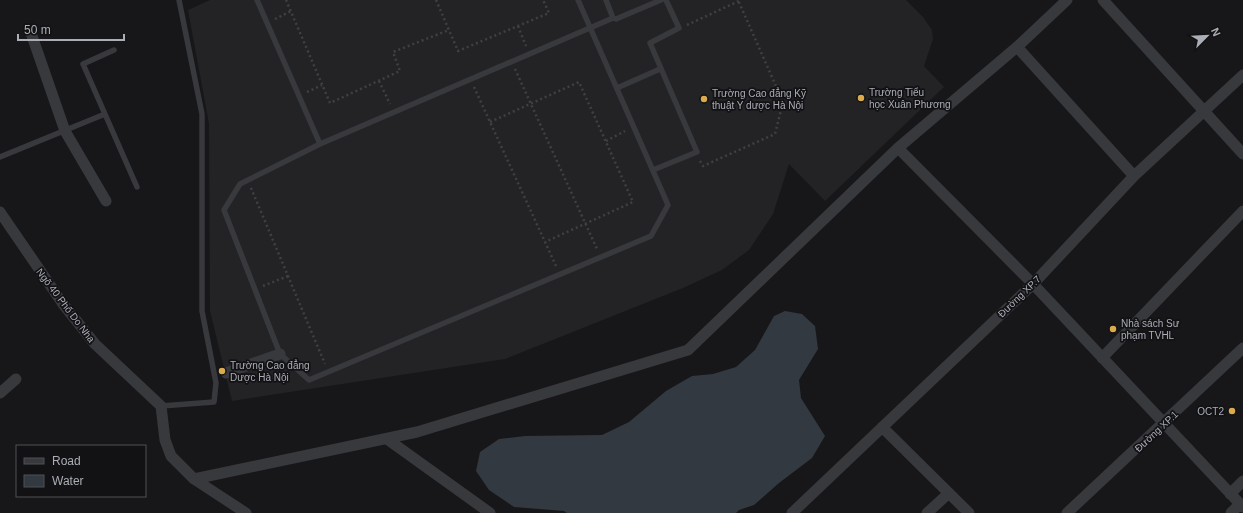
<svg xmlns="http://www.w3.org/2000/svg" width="1243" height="513" font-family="Arial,sans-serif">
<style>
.built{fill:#232325}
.water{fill:#323940}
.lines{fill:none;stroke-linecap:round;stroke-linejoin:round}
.path{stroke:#3f4044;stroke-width:2.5;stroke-dasharray:2 3;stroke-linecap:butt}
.service{stroke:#38393d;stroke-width:5.5}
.minor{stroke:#38393d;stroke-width:11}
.poi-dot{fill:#dbab4d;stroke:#121214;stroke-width:1.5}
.labels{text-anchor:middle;stroke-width:3.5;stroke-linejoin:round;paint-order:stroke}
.poi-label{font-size:10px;fill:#abaeb7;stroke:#121214;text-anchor:start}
.street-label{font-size:10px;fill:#abaeb7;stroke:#121214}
</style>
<rect width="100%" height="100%" fill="#171719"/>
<!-- built -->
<path class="built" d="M 210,0 L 906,0 L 923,17 L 932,30 L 933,39 L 924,66 L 944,87 L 825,201 L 789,164 L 773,214 L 749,250 L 722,270 L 683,288 L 505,359 L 232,401 L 210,311 L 209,124 L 188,10 Z"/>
<!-- water -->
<path class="water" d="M 785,311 L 802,314 L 815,326 L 818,349 L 799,380 L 801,398 L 825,436 L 812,458 L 779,483 L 754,505 L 739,510 L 736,513 L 567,513 L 564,511 L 514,507 L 489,490 L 476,471 L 480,452 L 499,439 L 525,436 L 602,435 L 629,422 L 666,391 L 692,376 L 713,374 L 736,367 L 755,350 L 774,316 Z"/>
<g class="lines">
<!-- path -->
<path class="path" d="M 286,0 L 330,103 L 400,71 L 393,52 L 449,30
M 436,0 L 458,51 L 549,13 L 543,0
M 275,19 L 291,11
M 687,25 L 739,1
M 518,26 L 526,46
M 515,69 L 597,249
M 379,81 L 390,104
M 474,87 L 556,266
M 307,92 L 322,85
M 490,122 L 579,82 L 633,202 L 545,242
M 606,141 L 625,131
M 700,161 L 703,166 L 775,134 L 783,102 L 738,0
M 251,188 L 325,364
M 263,286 L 288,276"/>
<!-- service -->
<path class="service" d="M 257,0 L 320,144
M 578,0 C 608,68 638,137 668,205 L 651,236 L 309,380 L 280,354 L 224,210 L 240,184 L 320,144 L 613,18
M 606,0 L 613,18 L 616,19 L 661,0
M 114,50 L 83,64 L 137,187
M 617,88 L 660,69
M 0,157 L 105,114
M 653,170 L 697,152 L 650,43 L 679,28 L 666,0
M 161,406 L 214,402 L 216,383 L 202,311 L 202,114 L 179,0"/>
<!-- minor -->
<path class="minor" d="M 1103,0 L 1243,154
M 32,36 L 65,131 L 106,201
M 1017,47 L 1134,176
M 898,148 L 1033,284 L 1243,507
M 0,212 L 63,304 L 95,344 L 161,406 L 165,440 L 171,456 L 194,479 L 246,513
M 1102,358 L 1243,211
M 226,373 L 280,354
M 0,393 L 16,379
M 882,427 L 969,513
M 387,439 L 490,513
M 194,479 L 417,432 L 688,350 L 898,148 L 1017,47 L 1067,0
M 1230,494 L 1243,481
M 792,513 L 1033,284 L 1134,176 L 1243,75
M 927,513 L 949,493
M 1067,513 L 1243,348
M 1231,513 L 1240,504"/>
</g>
<!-- markers -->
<g class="poi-dot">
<circle cx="861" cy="98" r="4"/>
<circle cx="704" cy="99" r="4"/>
<circle cx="1113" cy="329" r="4"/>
<circle cx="222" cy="371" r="4"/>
<circle cx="1232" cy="411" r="4"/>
</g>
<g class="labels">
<!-- poi labels -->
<g class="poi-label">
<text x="869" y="96">Trường Tiểu<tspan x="869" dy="12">học Xuân Phương</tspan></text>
<text x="712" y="97">Trường Cao đẳng Kỹ<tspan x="712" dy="12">thuật Y dược Hà Nội</tspan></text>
<text x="1121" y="327">Nhà sách Sư<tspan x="1121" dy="12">phạm TVHL</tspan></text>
<text x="230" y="369">Trường Cao đẳng<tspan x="230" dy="12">Dược Hà Nội</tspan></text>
<text x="1224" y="415" text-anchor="end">OCT2</text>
</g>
<!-- street labels -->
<g class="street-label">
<text transform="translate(1019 296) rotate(-44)" y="4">Đường XP.7</text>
<text transform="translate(66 305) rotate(53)" y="4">Ngõ 40 Phố Do Nha</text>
<text transform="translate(1156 431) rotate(-43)" y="4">Đường XP.1</text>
</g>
</g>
<!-- legend -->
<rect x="16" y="445" width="130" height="52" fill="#121214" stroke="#4f5055"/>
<rect x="24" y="458" width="20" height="6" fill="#38393d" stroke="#4f5055"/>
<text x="52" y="465" font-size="12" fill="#abaeb7">Road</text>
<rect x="24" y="475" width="20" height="12" fill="#323940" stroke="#4f5055"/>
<text x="52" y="485" font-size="12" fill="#abaeb7">Water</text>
<!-- north arrow -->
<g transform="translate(1207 36) rotate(66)" stroke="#121214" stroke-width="3" paint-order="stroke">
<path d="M0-3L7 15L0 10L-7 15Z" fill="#abaeb7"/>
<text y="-6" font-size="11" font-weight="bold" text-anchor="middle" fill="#abaeb7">N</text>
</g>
<!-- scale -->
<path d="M18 34v6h106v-6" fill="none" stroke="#abaeb7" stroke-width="2"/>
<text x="24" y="34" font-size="12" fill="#abaeb7" stroke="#121214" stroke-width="3" paint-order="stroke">50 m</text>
</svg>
